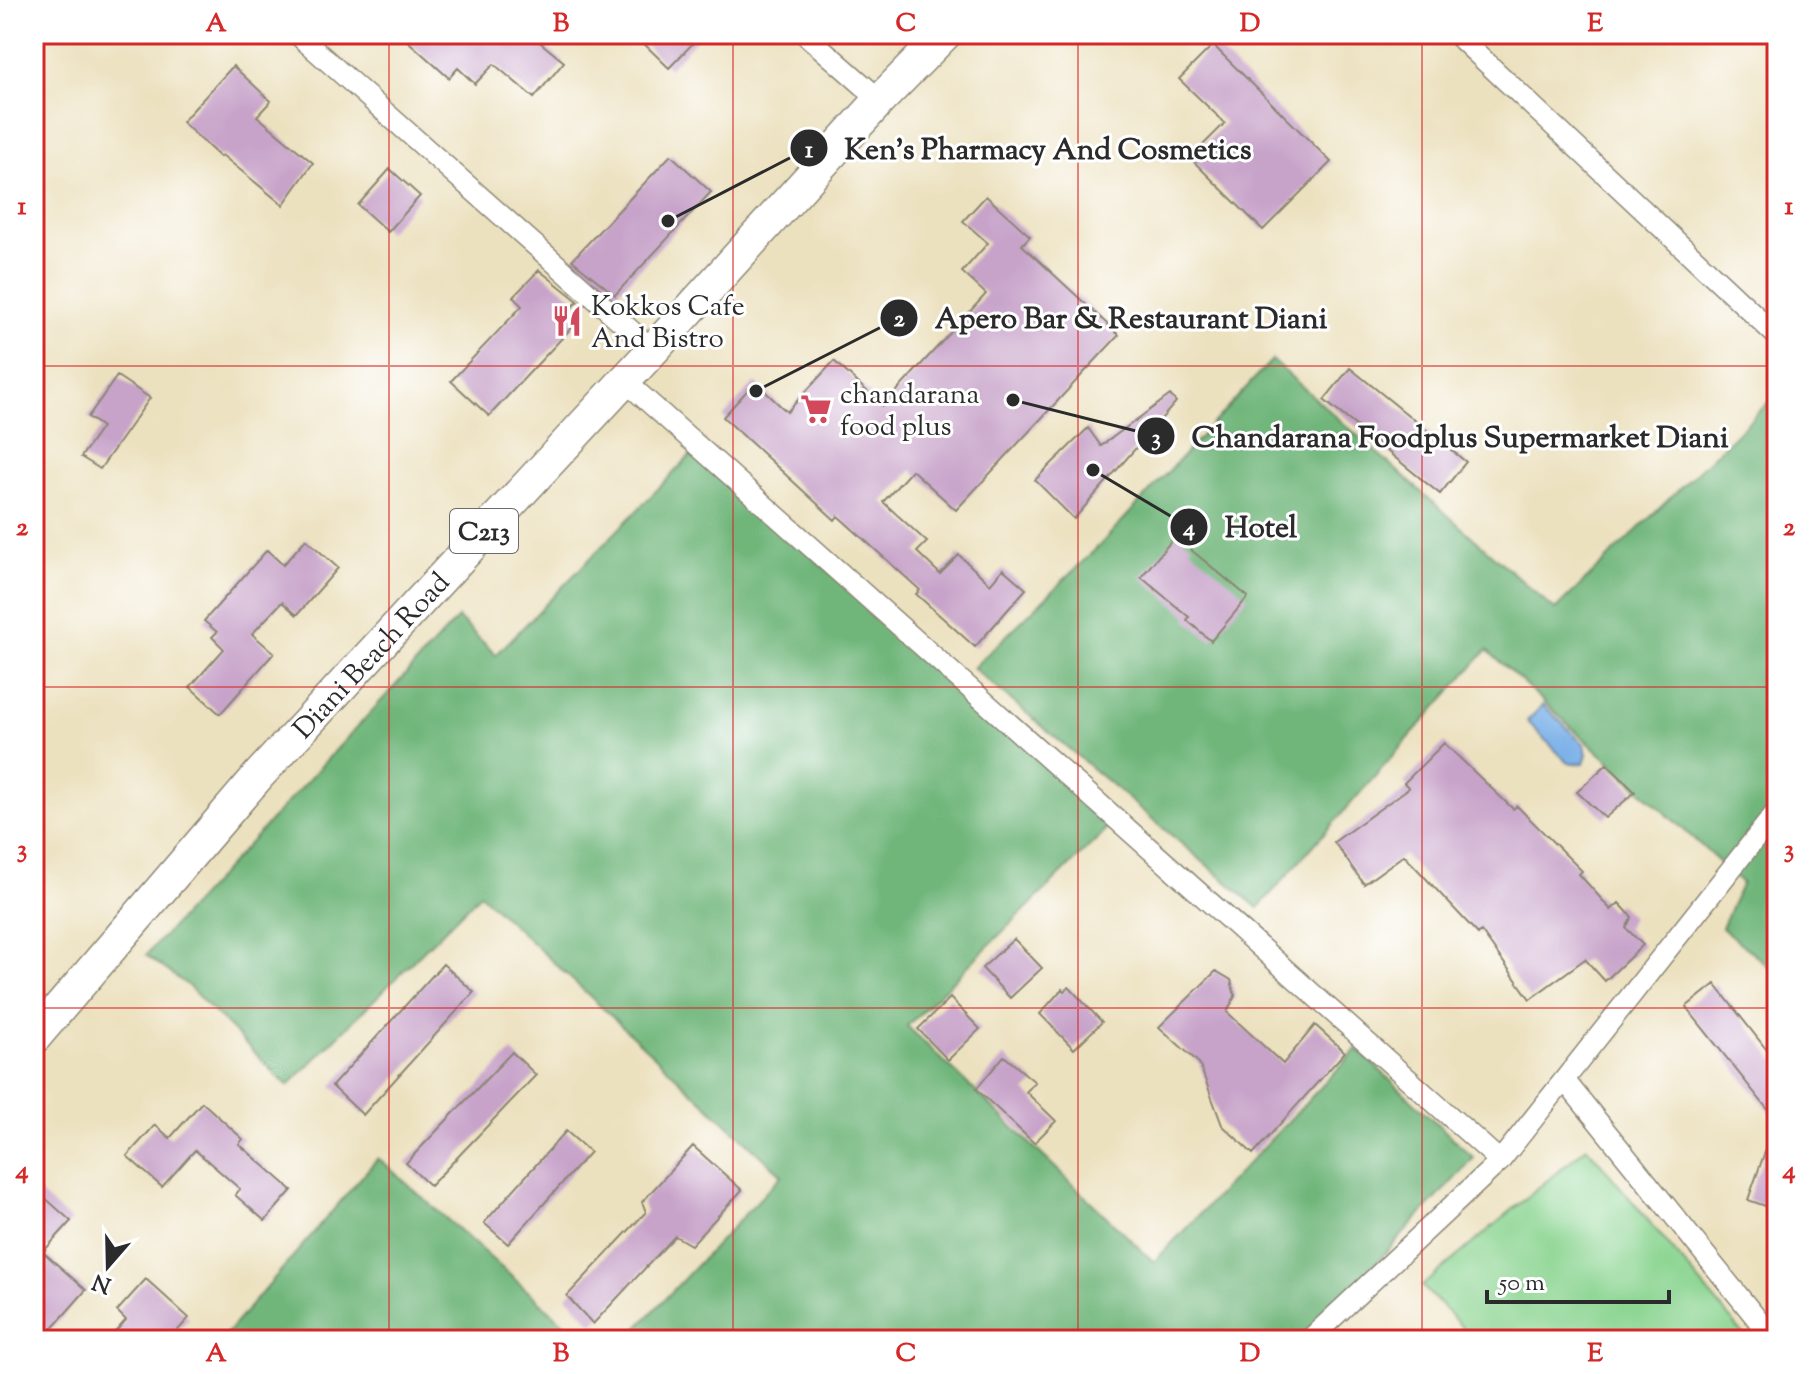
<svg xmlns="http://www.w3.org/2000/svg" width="1811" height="1374" font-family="'Sorts Mill Goudy',serif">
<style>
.green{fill:#8ad490;stroke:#5a805e;stroke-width:2}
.forest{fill:#6fb67a;stroke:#4d7052;stroke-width:2}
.water{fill:#7ab0e8;stroke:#526e8a;stroke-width:2}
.building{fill:#c7a3c9}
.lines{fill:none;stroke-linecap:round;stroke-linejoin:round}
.minor-casing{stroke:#8c8675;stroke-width:23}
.primary-casing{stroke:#8c8675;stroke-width:35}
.minor{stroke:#fff;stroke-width:20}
.primary{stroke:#fff;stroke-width:32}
.grid{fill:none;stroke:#d62828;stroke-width:2;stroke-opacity:0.55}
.labels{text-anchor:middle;stroke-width:6;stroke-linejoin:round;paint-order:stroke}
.shield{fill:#fff;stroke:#6b6b6b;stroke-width:2}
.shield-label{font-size:26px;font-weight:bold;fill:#2b2b2b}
.poi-label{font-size:28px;fill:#2b2b2b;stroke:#fff;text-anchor:start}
.street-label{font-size:28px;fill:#2b2b2b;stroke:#fff}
.leader{fill:none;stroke:#2b2b2b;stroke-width:3}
.callout-dot{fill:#2b2b2b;stroke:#fff;stroke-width:3}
.mark-label{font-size:24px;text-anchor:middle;font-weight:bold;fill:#fff}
.callout-label{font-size:30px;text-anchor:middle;font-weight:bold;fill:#2b2b2b;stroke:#fff;stroke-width:6;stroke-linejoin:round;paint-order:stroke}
.neatline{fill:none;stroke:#d62828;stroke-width:3}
.grid-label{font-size:26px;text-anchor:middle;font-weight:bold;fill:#d62828}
</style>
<rect width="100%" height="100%" fill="#fff"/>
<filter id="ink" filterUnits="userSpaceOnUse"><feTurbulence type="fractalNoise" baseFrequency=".0125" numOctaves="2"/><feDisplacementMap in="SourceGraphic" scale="16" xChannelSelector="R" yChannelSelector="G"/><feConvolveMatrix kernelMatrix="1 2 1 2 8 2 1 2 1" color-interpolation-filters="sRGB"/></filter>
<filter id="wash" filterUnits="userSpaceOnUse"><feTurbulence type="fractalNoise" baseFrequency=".006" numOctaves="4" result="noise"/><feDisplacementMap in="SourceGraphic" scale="32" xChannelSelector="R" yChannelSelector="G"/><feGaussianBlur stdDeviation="1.8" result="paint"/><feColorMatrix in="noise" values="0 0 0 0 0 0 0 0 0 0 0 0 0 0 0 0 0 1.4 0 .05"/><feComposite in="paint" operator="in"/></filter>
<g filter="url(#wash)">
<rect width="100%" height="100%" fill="#ece1bf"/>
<!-- green -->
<path class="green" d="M 1587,1147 L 1748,1340 L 1475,1340 L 1422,1286 Z"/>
<!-- forest -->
<path class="forest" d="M 1272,360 L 1555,610 L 1777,394 L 1777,973 L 1722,928 L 1742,883 L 1487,650 L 1258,908 L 973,668 L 1100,545 Z
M 695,451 L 1111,825 L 907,1026 L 1154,1262 L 1357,1049 L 1474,1158 L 1304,1340 L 626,1340 L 782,1175 L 480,894 L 288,1086 L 187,985 L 146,955 L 458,618 L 496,655 Z
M 378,1158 L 583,1340 L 221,1340 Z"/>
<!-- water -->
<path class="water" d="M 1543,705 L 1585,745 L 1587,754 L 1584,763 L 1572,764 L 1567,762 L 1527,721 Z"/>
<g id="blocks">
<!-- building -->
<path class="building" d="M 400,34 L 530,34 L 564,62 L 534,98 L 494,64 L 475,84 L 458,68 L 449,78 Z
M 634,34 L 702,34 L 669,68 Z
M 1213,45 L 1331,162 L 1263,230 L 1190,158 L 1225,123 L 1179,79 Z
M 233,66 L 271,101 L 257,116 L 313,163 L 283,205 L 222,155 L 220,157 L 182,122 Z
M 671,155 L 711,192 L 615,295 L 572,260 Z
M 390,169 L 420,196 L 388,232 L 358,205 Z
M 986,196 L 1030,236 L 1022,245 L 1119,335 L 956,510 L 912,470 L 883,502 L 927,542 L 917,552 L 940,574 L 959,555 L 990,584 L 1003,569 L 1026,589 L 975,647 L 916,594 L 920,590 L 838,516 L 835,520 L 723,417 L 755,382 L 787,412 L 834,361 L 883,406 L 986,294 L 962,272 L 988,243 L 963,221 Z
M 539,270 L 578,301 L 567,312 L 577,322 L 489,416 L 451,381 L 522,306 L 513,297 Z
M 1350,368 L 1466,462 L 1440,494 L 1324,400 Z
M 117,376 L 150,398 L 100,469 L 81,457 L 102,427 L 88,417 Z
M 1170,395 L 1176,402 L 1074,519 L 1035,480 L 1088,428 L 1101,446 Z
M 1178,533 L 1192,546 L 1190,549 L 1248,597 L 1211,641 L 1187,620 L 1189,617 L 1141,577 Z
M 306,539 L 338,568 L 297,615 L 282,602 L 252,634 L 274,653 L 220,714 L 190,687 L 224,649 L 212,637 L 217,632 L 204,621 L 267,550 L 283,565 Z
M 1444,743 L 1513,809 L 1517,806 L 1582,871 L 1579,874 L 1611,910 L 1619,903 L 1632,917 L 1626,928 L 1643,945 L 1605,981 L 1585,959 L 1530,999 L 1481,931 L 1478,934 L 1404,855 L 1364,884 L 1334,842 L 1409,788 L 1404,783 Z
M 1607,764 L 1635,792 L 1605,818 L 1577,792 Z
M 1014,939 L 1042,968 L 1010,998 L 982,968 Z
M 443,964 L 474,992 L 363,1115 L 332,1086 Z
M 1216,971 L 1231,980 L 1235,996 L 1227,1012 L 1283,1064 L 1315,1025 L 1345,1052 L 1253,1154 L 1222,1125 L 1199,1063 L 1159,1027 Z
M 1715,984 L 1777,1063 L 1777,1121 L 1686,1007 Z
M 1069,987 L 1102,1022 L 1074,1049 L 1040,1014 L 1062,989 L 1064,991 Z
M 950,998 L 980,1029 L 948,1060 L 918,1029 Z
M 512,1052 L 536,1075 L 430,1186 L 406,1163 Z
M 1004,1056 L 1035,1082 L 1026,1092 L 1056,1121 L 1034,1143 L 976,1089 Z
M 202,1102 L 243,1139 L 239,1144 L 292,1190 L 265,1221 L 235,1195 L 240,1189 L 195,1150 L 162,1187 L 127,1156 L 155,1125 L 170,1138 Z
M 1774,1126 L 1777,1126 L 1777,1210 L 1748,1200 Z
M 566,1131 L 590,1152 L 508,1244 L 484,1223 Z
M 693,1146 L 742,1190 L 691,1245 L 675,1236 L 593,1324 L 567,1296 L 646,1212 L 642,1202 Z
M 34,1188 L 71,1221 L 43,1252 L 86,1290 L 49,1332 L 34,1318 Z
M 146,1279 L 189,1318 L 169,1340 L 108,1340 L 126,1320 L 117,1311 Z"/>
</g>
</g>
<g filter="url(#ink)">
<use href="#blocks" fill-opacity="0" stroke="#8c8675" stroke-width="2"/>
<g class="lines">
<defs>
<path id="minor" d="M 297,34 L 653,350
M 805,34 L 880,100
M 1456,34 L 1777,336
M 625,381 L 1500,1161
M 1566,1082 L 1774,1340
M 1309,1340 L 1500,1161 L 1777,811"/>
<g id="primary">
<path id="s1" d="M 34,1038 L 259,775 L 653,350 L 880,100 L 945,34"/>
</g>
</defs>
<!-- minor casing -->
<use href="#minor" class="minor-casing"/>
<!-- primary casing -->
<use href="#primary" class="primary-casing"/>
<!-- minor -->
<use href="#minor" class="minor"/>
<!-- primary -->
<use href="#primary" class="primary"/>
</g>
</g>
<!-- grid -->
<path class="grid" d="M 389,34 L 389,1340M 733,34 L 733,1340M 1078,34 L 1078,1340M 1422,34 L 1422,1340M 34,366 L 1777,366M 34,687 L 1777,687M 34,1008 L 1777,1008"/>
<!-- icons -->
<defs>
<symbol id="restaurant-bare" viewBox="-9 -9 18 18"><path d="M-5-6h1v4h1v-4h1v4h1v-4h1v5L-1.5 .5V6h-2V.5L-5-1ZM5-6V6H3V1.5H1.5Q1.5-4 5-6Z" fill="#d1495b" stroke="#fff" stroke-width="2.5" paint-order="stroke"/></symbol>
<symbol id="supermarket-bare" viewBox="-9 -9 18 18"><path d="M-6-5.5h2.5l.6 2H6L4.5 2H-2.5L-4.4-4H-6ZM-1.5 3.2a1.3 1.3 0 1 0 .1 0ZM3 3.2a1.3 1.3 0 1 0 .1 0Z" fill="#d1495b" stroke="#fff" stroke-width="2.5" paint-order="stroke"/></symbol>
</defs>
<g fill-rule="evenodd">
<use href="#restaurant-bare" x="545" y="299" width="44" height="44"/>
<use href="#supermarket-bare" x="794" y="387" width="44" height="44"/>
</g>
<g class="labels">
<!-- shield labels -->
<rect class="shield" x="450" y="509" width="68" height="44" rx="6"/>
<g class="shield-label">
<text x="484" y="540">C213</text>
</g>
<!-- poi labels -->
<g class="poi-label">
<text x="591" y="315">Kokkos Cafe<tspan x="591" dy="32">And Bistro</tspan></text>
<text x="840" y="403">chandarana<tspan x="840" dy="32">food plus</tspan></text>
</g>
<!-- street labels -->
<g class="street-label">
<text dy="10" stroke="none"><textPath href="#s1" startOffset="510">Diani Beach Road</textPath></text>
</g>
</g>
<!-- callouts -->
<path class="leader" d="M668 221L809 148M756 391L899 318M1013 400L1156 436M1093 470L1189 527"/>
<g class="callout-dot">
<circle cx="668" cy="221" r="8"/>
<circle cx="756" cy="391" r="8"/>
<circle cx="1013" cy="400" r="8"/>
<circle cx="1093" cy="470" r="8"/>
<circle cx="809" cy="148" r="20"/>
<circle cx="899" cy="318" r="20"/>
<circle cx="1156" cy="436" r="20"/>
<circle cx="1189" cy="527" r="20"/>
</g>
<g class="mark-label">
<text x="809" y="157">1</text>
<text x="899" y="326">2</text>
<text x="1156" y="445">3</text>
<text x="1189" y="535">4</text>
</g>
<g class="callout-label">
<text x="1048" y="159">Ken's Pharmacy And Cosmetics</text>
<text x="1131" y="328">Apero Bar &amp; Restaurant Diani</text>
<text x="1460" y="447">Chandarana Foodplus Supermarket Diani</text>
<text x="1261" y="537">Hotel</text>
</g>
<!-- margin -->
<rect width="1811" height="1374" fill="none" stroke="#fff" stroke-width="88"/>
<!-- north arrow -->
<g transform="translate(108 1266) rotate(200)" stroke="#ffffff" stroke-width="6" paint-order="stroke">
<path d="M0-6L14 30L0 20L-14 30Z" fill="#2b2b2b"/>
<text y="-12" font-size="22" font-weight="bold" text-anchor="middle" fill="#2b2b2b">N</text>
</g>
<!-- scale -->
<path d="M1487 1290v12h182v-12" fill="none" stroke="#2b2b2b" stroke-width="4"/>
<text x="1499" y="1290" font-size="24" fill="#2b2b2b" stroke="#ffffff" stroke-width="6" paint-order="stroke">50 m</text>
<rect x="44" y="44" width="1723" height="1286" class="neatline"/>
<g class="grid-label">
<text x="216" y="31">A</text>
<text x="561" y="31">B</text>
<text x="906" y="31">C</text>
<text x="1250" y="31">D</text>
<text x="1595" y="31">E</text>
<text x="22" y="214">1</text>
<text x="1789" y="214">1</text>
<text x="22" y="535">2</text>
<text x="1789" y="535">2</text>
<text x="22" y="857">3</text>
<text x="1789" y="857">3</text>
<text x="22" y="1178">4</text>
<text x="1789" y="1178">4</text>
<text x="216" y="1361">A</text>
<text x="561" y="1361">B</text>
<text x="906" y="1361">C</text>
<text x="1250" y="1361">D</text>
<text x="1595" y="1361">E</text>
</g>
</svg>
